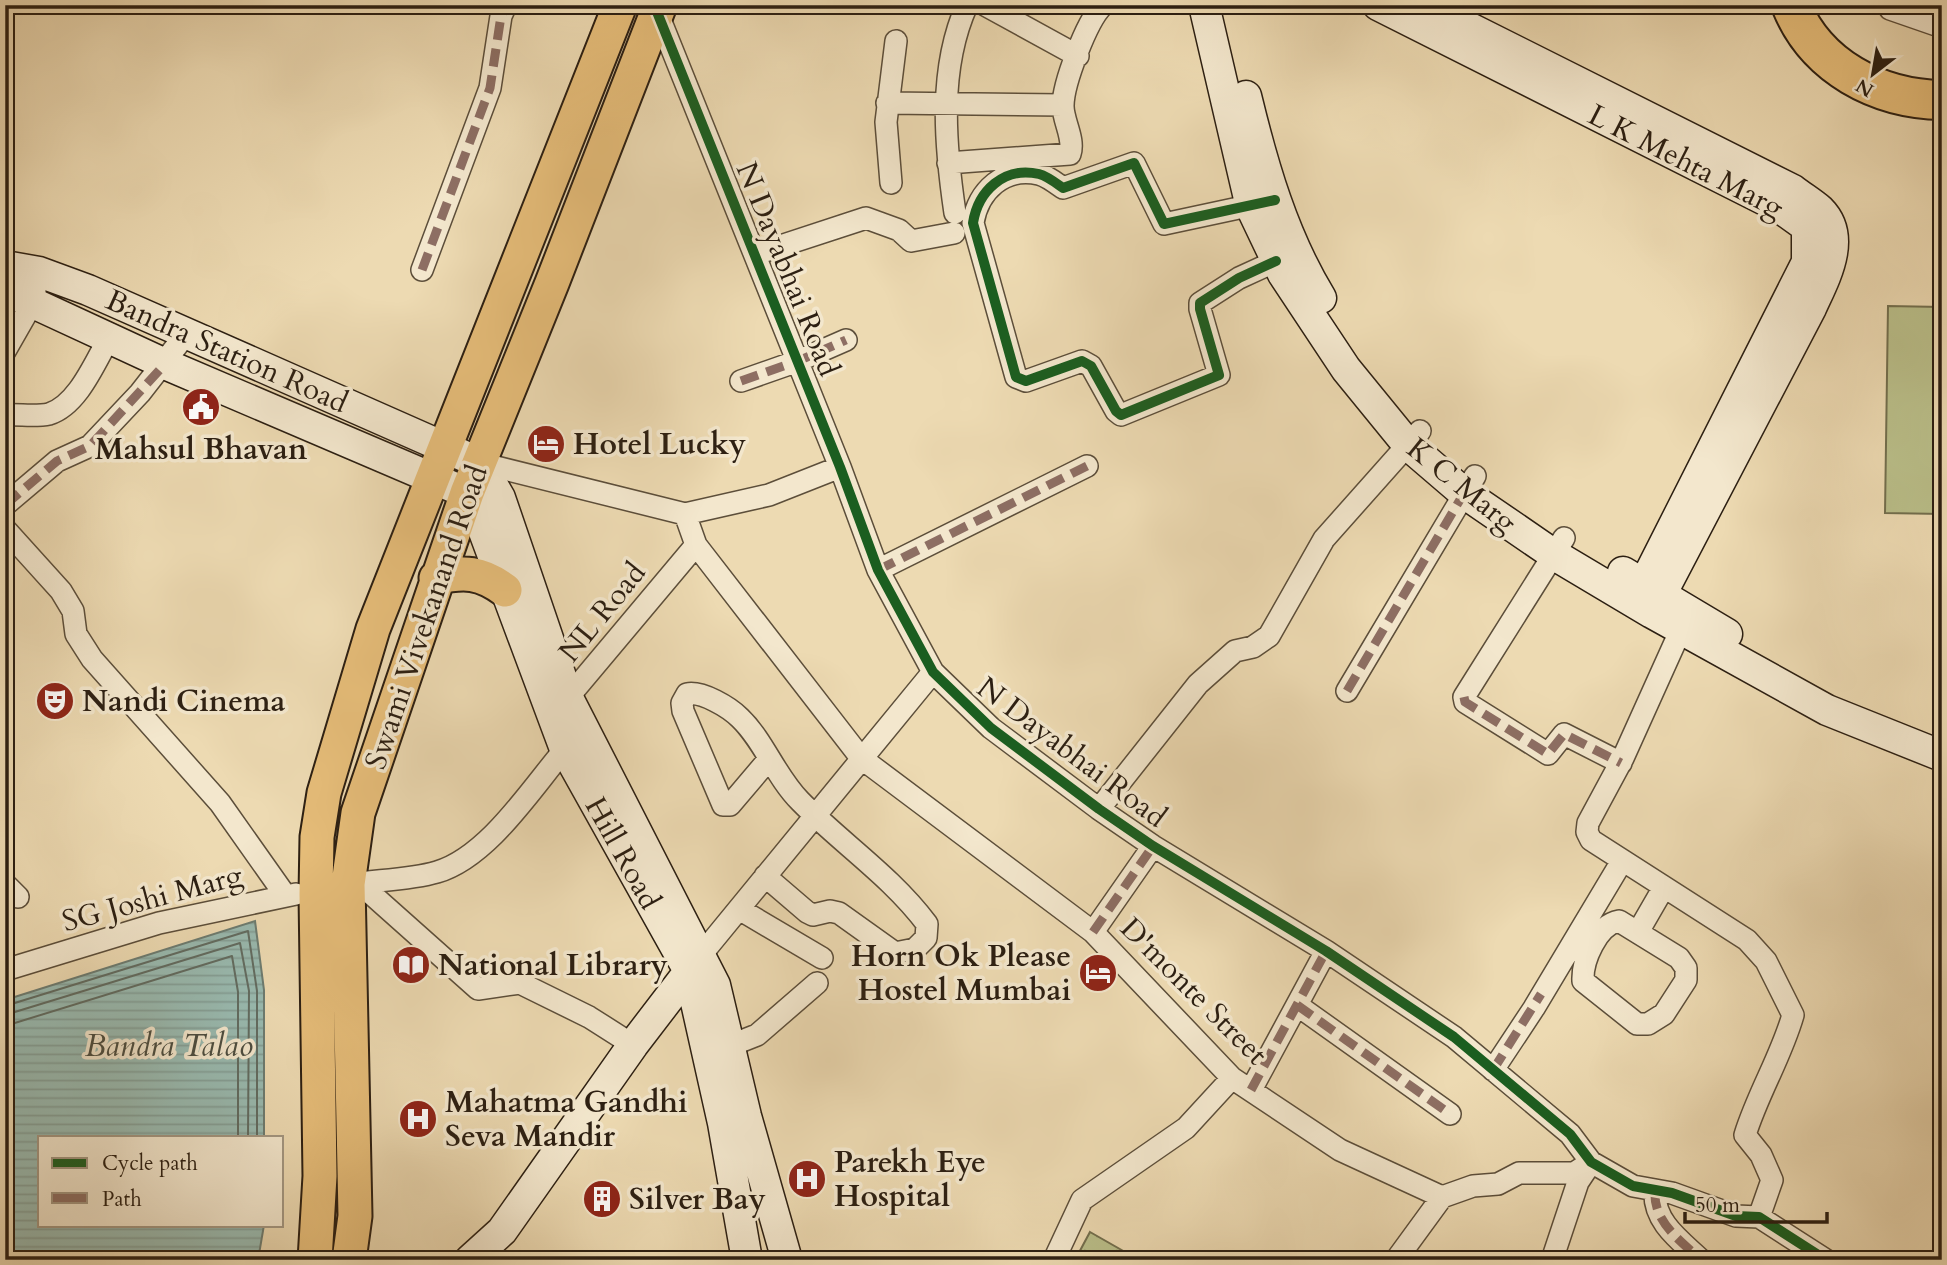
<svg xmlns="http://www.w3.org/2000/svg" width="1947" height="1265" font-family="Cardo,serif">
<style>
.grass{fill:url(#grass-tufts);stroke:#736f4e;stroke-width:2}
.garden{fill:#babf8a;stroke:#736f4e;stroke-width:2}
.water{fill:url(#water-rules);stroke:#6d7c71;stroke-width:2}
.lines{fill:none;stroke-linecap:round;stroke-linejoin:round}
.shore{stroke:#626c61;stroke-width:2}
.street-casing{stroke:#5c4e3a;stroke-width:24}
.secondary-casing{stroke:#2c1f12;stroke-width:33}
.primary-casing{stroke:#2c1f12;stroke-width:37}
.highway-casing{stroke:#2c1f12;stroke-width:42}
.street{stroke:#f3e7cd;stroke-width:21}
.secondary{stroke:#f3e7cd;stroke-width:30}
.primary{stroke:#e6bd79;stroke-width:33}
.highway{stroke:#e6bd79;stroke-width:38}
.quiet{stroke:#8d6e63;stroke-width:9;stroke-dasharray:18 9;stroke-linecap:butt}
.cycleway-casing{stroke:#f3e7cd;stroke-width:15}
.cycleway{stroke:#1b5e20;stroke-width:10}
.labels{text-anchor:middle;stroke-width:7;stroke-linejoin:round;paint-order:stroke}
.street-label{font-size:30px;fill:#2c1f12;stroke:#f3e7cd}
.poi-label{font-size:30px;font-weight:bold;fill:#2c1f12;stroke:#f3e7cd;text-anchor:start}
.water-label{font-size:32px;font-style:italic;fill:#4d4e41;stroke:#f3e7cd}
</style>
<defs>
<pattern id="grass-tufts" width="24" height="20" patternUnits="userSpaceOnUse" patternTransform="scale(1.75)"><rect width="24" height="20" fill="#babf8a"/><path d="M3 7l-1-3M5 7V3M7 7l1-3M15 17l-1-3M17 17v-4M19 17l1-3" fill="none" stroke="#a0a476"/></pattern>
<pattern id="water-rules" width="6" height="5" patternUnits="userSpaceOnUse" patternTransform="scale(1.75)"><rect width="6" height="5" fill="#99bab0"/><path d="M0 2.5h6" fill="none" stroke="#849f96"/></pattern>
</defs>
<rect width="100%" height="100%" fill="#eddab2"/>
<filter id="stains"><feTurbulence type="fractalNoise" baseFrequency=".00286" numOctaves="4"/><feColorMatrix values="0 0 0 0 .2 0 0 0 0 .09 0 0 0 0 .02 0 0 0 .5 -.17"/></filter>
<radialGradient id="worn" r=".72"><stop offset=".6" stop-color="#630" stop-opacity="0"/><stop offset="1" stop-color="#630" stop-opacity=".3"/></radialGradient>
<!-- grass -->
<path class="grass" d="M 1090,1232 L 1139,1260 L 1075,1260 Z"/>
<!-- garden -->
<path class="garden" d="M 1888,306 L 1942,307 L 1942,514 L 1885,513 Z"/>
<!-- water -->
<path class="water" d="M 255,921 L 264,990 L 264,1137 L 40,1137 L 40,1225 L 264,1225 L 258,1260 L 5,1260 L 5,1000 Z"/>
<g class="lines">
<!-- shore -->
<path class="shore" d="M 5,1006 L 248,931 L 257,991 L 257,1137
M 5,1015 L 240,943 L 249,991 L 248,1137
M 5,1026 L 232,956 L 238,992 L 238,1137"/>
<defs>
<path id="street" d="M 985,5 L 1078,56
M 1890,9 L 1942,27
M 657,12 L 840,467 L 878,570 L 933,672 L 991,728 L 1099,809 L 1153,846 L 1326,951 L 1454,1037 L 1570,1134 L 1591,1162 L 1633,1186 L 1672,1193 L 1736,1216 L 1759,1217 L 1826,1260
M 887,103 L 1063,105
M 948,163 L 1070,154 C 1075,139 1063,121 1063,106 C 1063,84 1087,20 1103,5
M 891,183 L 886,122 L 896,41
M 1262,203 L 1164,224 L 1134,163 L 1063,188 C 1056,183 1047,176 1039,174 C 1004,166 978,191 973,223 L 1016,377 L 1026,381 L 1082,361 L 1091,366 L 1116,411 L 1121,415 L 1219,375 L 1200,309 L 1200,303 L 1239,278 L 1276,261
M 955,213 C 945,145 938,69 967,5
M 756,254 L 866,218 L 899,230 L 911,241 L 954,233
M 422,270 L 490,88 L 501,16 L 506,5
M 5,351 L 33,302 L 35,291
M 741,381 L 798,361 L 846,340
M 5,415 C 19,414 35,417 49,414 C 78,405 95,362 109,338
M 480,463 L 685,514 L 769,495 L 840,467
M 5,505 L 57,461 L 90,446 L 140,393 L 186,334
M 685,514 L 696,545 L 861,758 L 1093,932 L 1232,1078 L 1340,1150 L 1442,1197 L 1473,1186 L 1498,1184 L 1519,1173 L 1574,1173 L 1591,1162
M 5,529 L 61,591 L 73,611 L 76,634 L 92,659 L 220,803 L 285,895
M 1564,538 L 1464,697 L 1465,702 L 1548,754 L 1564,734 L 1621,763
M 878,570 L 1087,466
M 1687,616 L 1623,758 L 1588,823 L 1587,832 L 1591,840 L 1747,940 L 1766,961 L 1793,1015 C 1781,1057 1758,1093 1745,1135 L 1761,1155 L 1772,1180 L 1759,1217
M 1347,691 L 1475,476
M 560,707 L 696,545
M 1099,809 L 1198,684 L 1235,651 L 1253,647 L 1269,636 L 1324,539 L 1420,431
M 765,876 L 807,912 L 813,915 L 830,911 L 839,913 L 895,953 L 915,949 L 926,938 L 927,924 C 891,876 841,843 800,801 C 776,777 764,741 740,718 C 729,707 702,691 687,694 L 682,703 L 683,711 L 723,805 L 730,805 L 769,759
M 359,883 L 478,989 L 520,983 L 589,1017 L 633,1045
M 5,884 L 18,897
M 351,884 C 378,880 410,880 437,872 C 488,857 531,789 565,749
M 739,909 L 822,958
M 1619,921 L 1679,958 L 1686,968 L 1686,980 L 1664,1014 L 1648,1024 L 1637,1024 L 1583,981 C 1582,961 1597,925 1619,921 Z
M 1093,932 L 1153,846
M 1638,932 L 1664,887
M 701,955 L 933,672
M 5,970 L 159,923 L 296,894
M 1297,1005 L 1450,1114
M 719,1050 L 757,1035 L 817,983
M 1493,1070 L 1534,1008 L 1622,861
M 1251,1090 L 1326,951
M 1655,1191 C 1653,1222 1681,1241 1701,1260
M 1054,1260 L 1082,1200 L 1186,1128 L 1232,1078
M 1396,1260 L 1442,1197
M 1552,1260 L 1578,1182 L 1590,1164"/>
<path id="secondary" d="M 1204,5 L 1251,207 L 1283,274 L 1346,369 L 1408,445 L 1464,493 L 1553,554 L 1652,613 L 1827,710 L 1942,756
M 1378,5 L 1779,207 L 1807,227 L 1807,262 L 1635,602
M 1424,5 L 1793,190 C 1802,197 1812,203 1820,210 C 1848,238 1824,279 1811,308 L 1653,610
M 1246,96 C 1263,166 1283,236 1321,298
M 5,266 L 39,272 L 88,290 L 480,463 L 500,498 L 569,700 L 715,985 L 746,1116 L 787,1260
M 5,290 L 165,364 L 467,493 L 480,521 L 565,749 L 689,971 L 723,1123 L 747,1260
M 1623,572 L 1727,634
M 470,1260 L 502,1231 L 633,1045 L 698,960"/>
<path id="primary" d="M 436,578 C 464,571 481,572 505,590
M 315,1260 L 320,1176 L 316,894 L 317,837 L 324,793 L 373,629 L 620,5
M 349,1260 L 355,1216 L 348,884 L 358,813 L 467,493 L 552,283 L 660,5"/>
<path id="highway" d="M 1791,5 C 1816,67 1878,99 1942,100"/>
</defs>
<!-- street casing -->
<use href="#street" class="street-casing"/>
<!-- secondary casing -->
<use href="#secondary" class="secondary-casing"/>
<!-- primary casing -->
<use href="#primary" class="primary-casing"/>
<!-- highway casing -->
<use href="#highway" class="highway-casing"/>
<!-- street -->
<use href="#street" class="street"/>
<!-- secondary -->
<use href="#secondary" class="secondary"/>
<!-- primary -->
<use href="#primary" class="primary"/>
<!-- highway -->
<use href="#highway" class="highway"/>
<!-- quiet -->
<path class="quiet" d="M 422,270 L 490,88 L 501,16 L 506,5
M 741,381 L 798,361 L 846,340
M 5,505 L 57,461 L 90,446 L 165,364
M 878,570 L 1087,466
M 1347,691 L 1464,493
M 1464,697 L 1465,702 L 1548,754 L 1564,734 L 1621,763
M 1093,932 L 1153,846
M 1297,1005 L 1450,1114
M 1493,1070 L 1541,994
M 1251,1090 L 1326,951
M 1655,1191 C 1653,1222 1681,1241 1701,1260"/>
<defs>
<path id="cycleway" d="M 657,12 L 840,467 L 878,570 L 933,672 L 991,728 L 1099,809 L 1153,846 L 1326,951 L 1454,1037 L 1570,1134 L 1591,1162 L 1633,1186 L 1672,1193 L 1736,1216 L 1759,1217 L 1826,1260
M 1275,200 L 1164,224 L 1134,163 L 1063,188 C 1056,183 1047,176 1039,174 C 1004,166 978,191 973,223 L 1016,377 L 1026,381 L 1082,361 L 1091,366 L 1116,411 L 1121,415 L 1219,375 L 1200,309 L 1200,303 L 1239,278 L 1276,261"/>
</defs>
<!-- cycleway casing -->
<use href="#cycleway" class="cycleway-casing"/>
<!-- cycleway -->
<use href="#cycleway" class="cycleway"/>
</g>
<!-- icons -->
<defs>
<symbol id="civic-disc" viewBox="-11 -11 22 22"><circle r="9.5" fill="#8f2418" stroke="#f3e7cd"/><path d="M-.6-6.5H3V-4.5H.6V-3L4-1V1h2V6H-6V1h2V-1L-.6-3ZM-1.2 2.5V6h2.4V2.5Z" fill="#fff"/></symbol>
<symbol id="hotel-disc" viewBox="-11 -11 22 22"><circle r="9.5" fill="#8f2418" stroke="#f3e7cd"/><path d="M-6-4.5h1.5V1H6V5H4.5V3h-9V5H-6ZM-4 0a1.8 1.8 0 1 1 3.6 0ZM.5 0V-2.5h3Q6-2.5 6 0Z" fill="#fff"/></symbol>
<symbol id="theatre-disc" viewBox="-11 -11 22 22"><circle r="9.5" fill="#8f2418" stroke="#f3e7cd"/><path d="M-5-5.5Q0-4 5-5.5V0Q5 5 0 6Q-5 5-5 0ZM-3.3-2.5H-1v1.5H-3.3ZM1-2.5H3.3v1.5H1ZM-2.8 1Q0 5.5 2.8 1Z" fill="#fff"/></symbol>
<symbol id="library-disc" viewBox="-11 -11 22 22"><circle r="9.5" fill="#8f2418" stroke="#f3e7cd"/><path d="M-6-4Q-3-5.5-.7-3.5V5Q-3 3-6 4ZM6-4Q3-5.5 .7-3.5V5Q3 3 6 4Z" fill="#fff"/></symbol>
<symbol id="hospital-disc" viewBox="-11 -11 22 22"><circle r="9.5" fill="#8f2418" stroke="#f3e7cd"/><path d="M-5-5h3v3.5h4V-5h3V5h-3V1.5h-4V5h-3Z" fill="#fff"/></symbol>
<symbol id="building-disc" viewBox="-11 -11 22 22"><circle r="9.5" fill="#8f2418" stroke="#f3e7cd"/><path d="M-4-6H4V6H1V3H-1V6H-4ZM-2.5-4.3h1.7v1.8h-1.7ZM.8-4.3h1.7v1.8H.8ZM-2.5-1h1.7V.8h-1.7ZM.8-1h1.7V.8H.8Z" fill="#fff"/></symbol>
</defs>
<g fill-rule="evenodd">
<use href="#civic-disc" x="179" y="385" width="44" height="44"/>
<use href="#hotel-disc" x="524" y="422" width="44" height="44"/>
<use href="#theatre-disc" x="33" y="679" width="44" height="44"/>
<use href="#library-disc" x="389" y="943" width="44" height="44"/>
<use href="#hotel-disc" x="1076" y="951" width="44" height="44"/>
<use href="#hospital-disc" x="396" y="1097" width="44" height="44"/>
<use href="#hospital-disc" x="785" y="1157" width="44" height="44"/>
<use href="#building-disc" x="580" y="1177" width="44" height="44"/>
</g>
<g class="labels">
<!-- street labels -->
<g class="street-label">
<text transform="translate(1686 161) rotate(27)" y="10">L K Mehta Marg</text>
<text transform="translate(788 269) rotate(68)" y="10">N Dayabhai Road</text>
<text transform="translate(227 351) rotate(24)" y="10">Bandra Station Road</text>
<text transform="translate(1462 485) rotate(39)" y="10">K C Marg</text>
<text transform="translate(602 612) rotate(-51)" y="10">NL Road</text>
<text transform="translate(426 617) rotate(-71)" y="10">Swami Vivekanand Road</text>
<text transform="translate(1072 752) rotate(37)" y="10">N Dayabhai Road</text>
<text transform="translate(623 853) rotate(61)" y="10">Hill Road</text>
<text transform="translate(152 898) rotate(-15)" y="10">SG Joshi Marg</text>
<text transform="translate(1194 991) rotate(45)" y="10">D'monte Street</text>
</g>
<!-- poi labels -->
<g class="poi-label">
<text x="573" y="454">Hotel Lucky</text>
<text x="201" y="459" text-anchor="middle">Mahsul Bhavan</text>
<text x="82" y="711">Nandi Cinema</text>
<text x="1071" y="966" text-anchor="end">Horn Ok Please<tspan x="1071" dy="34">Hostel Mumbai</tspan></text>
<text x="438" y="975">National Library</text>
<text x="445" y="1112">Mahatma Gandhi<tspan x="445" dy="34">Seva Mandir</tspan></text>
<text x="834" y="1172">Parekh Eye<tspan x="834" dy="34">Hospital</tspan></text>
<text x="629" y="1209">Silver Bay</text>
</g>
<!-- water labels -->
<g class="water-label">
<text x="169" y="1056">Bandra Talao</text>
</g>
</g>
<!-- margin -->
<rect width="1947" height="1265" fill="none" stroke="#eddab2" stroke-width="28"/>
<rect x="7" y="7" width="1933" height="1251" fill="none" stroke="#2c1f12" stroke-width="3.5"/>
<rect x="14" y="14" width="1919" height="1237" fill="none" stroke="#2c1f12" stroke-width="2"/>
<!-- legend -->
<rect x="38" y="1136" width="245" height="91" fill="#f3e7cd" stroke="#a39782" stroke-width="2"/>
<rect x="52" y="1158" width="35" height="10" fill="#1b5e20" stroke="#a39782" stroke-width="2"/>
<text x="102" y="1170" font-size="21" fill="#2c1f12">Cycle path</text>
<rect x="52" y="1193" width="35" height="10" fill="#8d6e63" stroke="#a39782" stroke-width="2"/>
<text x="102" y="1206" font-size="21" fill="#2c1f12">Path</text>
<!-- north arrow -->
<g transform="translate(1873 74) rotate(211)" stroke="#f3e7cd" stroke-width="5" paint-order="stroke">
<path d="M0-5L12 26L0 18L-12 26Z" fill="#2c1f12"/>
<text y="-10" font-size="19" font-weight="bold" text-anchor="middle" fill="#2c1f12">N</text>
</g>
<!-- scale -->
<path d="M1685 1212v10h142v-10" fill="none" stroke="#2c1f12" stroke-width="3.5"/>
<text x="1695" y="1212" font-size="21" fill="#2c1f12" stroke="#f3e7cd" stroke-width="5" paint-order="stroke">50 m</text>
<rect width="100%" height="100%" filter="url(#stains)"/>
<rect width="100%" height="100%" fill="url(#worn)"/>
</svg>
